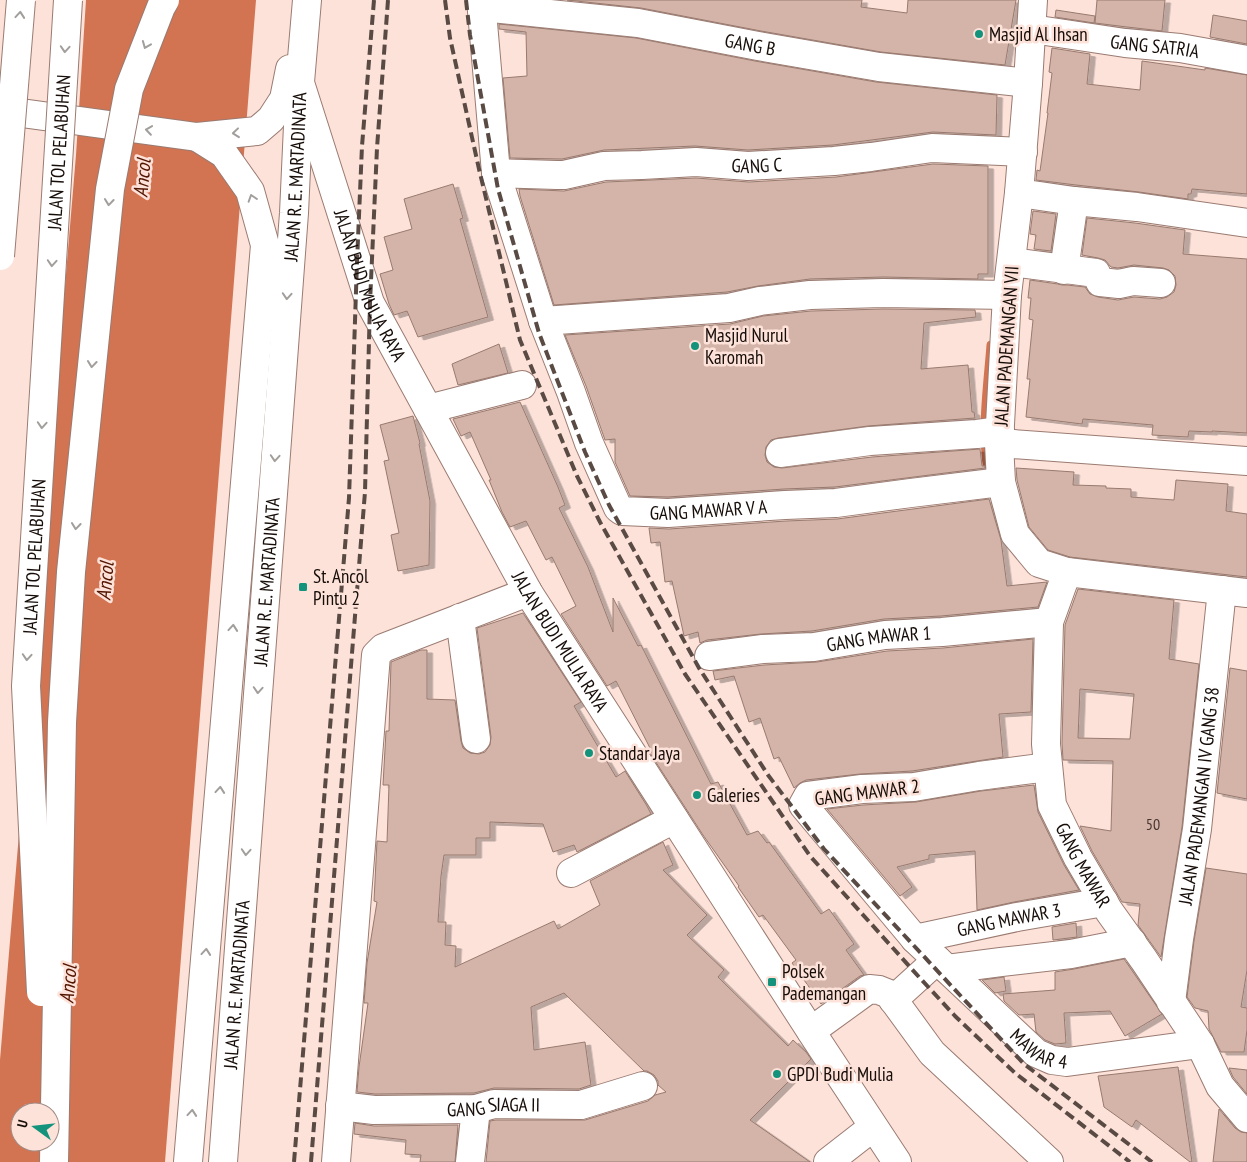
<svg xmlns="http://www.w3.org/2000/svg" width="1247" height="1162" font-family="'PT Sans Narrow',sans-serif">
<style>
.water{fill:#d27351;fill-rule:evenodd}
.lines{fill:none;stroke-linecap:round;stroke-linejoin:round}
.stream{stroke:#d27351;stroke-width:9}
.building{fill:#d4b4a9;stroke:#987a6f;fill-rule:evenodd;filter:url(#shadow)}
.minor-casing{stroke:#9a7b71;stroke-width:30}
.tertiary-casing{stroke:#9a7b71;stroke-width:30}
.trunk-casing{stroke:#9a7b71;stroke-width:30}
.minor{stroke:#fff;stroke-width:28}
.tertiary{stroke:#fff;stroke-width:28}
.trunk{stroke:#fff;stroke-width:28}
.rail{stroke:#594a44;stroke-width:4;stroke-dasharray:10 5;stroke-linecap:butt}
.motorway-bridge-casing{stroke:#9a7b71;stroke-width:30;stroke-linecap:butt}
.motorway-bridge{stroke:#fff;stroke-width:28}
.oneway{stroke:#a29e9c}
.poi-dot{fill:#13937c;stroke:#fde2d9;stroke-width:2}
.labels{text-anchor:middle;stroke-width:5;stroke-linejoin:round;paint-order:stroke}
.number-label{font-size:16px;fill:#463630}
.poi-label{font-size:19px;fill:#160c08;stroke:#fde2d9;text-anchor:start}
.street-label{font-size:19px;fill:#160c08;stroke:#fde2d9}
.water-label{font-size:20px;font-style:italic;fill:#511500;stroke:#fde2d9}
</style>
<defs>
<filter id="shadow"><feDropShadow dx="5.5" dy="3" stdDeviation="0" flood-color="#0004"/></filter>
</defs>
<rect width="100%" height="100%" fill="#fde2d9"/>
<!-- water -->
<path class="water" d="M 86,0 L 256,0 L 165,1162 L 0,1162 L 0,1060 L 76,155 ZM 20,1112 L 50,1112 L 50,1142 L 20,1142 Z"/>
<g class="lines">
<!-- stream -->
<path class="stream" d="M 987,464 C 982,426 988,384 991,345"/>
</g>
<!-- building -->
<path class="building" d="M 567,0 L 862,0 L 861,7 L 907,13 L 908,0 L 1016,0 L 1005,65 L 881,52 L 761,31 L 641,8 Z
M 1097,0 L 1165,0 L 1162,31 L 1127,27 L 1095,23 Z
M 1056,10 L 1095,16 L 1094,23 L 1055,17 Z
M 1213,15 L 1247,21 L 1247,44 L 1210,37 Z
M 499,24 L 636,38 L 755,61 L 876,82 L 997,95 L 996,135 L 933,132 L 833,145 L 748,150 L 695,146 L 604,150 L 562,159 L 510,158 L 503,78 L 527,76 L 526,32 L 499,29 Z
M 1052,48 L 1090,54 L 1087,84 L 1140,90 L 1142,61 L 1205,70 L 1205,68 L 1247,75 L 1247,194 L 1192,189 L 1191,194 L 1188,194 L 1188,199 L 1139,192 L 1076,185 L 1036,180 L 1037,170 L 1040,171 L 1048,113 L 1047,113 L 1052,73 L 1049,72 Z
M 933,164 L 988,166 L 988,274 L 978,274 L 978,279 L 883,277 L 810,279 L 758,286 L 727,292 L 554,305 L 520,196 L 519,189 L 564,191 L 606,182 L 696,178 L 749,182 L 836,177 L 873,172 Z
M 453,184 L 463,218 L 460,219 L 488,317 L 418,337 L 407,311 L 394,315 L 389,304 L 380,274 L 393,270 L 384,237 L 412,229 L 404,199 Z
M 1033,211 L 1056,214 L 1051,251 L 1034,249 L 1036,235 L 1030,234 Z
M 1087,218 L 1135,223 L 1185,230 L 1183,254 L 1247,259 L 1247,433 L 1212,431 L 1212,432 L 1189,431 L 1188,437 L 1152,435 L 1153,425 L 1083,419 L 1082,424 L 1026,417 L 1030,379 L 1027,379 L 1033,320 L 1029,319 L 1031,298 L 1028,298 L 1030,280 L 1058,284 L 1062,285 L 1067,285 L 1085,287 L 1090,294 L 1098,297 L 1118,300 L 1134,297 L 1160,299 L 1167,297 L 1174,292 L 1176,285 L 1175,276 L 1169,270 L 1163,268 L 1134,265 L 1118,268 L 1111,267 L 1105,260 L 1098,258 L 1082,255 Z
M 883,309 L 975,310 L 976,317 L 924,323 L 921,369 L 968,365 L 972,412 L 974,412 L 975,418 L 868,426 L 778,438 L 771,440 L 766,447 L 765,455 L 767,462 L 774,467 L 782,468 L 872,457 L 980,449 L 982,466 L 985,466 L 985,468 L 835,487 L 784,489 L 668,497 L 630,496 L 615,462 L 615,439 L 605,440 L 586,386 L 565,335 L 730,324 L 763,316 L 811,311 Z
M 499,344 L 508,373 L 458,385 L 452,364 Z
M 520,402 L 558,487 L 565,505 L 559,508 L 588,567 L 613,632 L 613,598 L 638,646 L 641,645 L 711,784 L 718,782 L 747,835 L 758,831 L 767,843 L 769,842 L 821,914 L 829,909 L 854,944 L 846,950 L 864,975 L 860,976 L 821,1004 L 792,963 L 796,960 L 763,915 L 759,917 L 738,887 L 739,886 L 703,835 L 650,753 L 652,752 L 616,681 L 607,686 L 561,614 L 576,606 L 552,557 L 546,560 L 526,521 L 510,527 L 502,512 L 489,480 L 491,480 L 470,432 L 461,436 L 453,419 Z
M 413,416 L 420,443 L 419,444 L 430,501 L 429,565 L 398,571 L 391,535 L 399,533 L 384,461 L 389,460 L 380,425 Z
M 1016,468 L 1074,472 L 1073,485 L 1106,486 L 1106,488 L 1131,489 L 1131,497 L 1174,500 L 1176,480 L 1228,484 L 1226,511 L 1247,514 L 1247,577 L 1070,557 L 1048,550 L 1029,527 L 1017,480 Z
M 989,499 L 1001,540 L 1007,586 L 1047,582 L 1038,607 L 941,616 L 884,619 L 812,631 L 761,634 L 707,640 L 700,643 L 698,632 L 684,636 L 672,581 L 665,582 L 660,542 L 651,543 L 649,528 L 669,529 L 786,521 L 837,519 Z
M 1078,589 L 1174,600 L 1169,659 L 1199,664 L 1182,827 L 1161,957 L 1138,925 L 1140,904 L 1122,902 L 1092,851 L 1080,826 L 1111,831 L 1113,761 L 1063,760 L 1062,743 L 1065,625 ZM 1080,689 L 1134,694 L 1130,739 L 1078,738 Z
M 523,613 L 581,702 L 574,706 L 616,777 L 625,771 L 647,806 L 651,814 L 577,852 L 574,845 L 553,852 L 543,824 L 490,822 L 490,838 L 476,838 L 476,855 L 444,855 L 441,876 L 438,922 L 446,922 L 445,945 L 456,946 L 455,967 L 554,921 L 558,929 L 600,905 L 590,881 L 663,842 L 673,865 L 663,870 L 707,915 L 687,935 L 724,970 L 718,977 L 788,1046 L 793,1040 L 806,1052 L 811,1059 L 750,1120 L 810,1162 L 486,1162 L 490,1121 L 496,1120 L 585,1120 L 648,1101 L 655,1095 L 666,1092 L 658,1085 L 658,1081 L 654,1075 L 647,1071 L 644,1071 L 564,993 L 531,1007 L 534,1050 L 585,1042 L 591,1085 L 579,1089 L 494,1088 L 474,1093 L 375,1094 L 357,1092 L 359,1067 L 368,1003 L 364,1003 L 367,963 L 377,902 L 374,901 L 377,841 L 387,842 L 389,785 L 383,785 L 386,731 L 389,731 L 391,662 L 421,650 L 427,650 L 427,699 L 455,700 L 461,741 L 463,748 L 470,753 L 479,754 L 485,752 L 490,745 L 491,737 L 477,628 Z
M 1033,639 L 1031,712 L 999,714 L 1003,757 L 912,771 L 860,774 L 806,780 L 800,783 L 794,788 L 779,757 L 774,759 L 760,718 L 749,722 L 734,676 L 715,680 L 713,671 L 764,665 L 817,662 L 887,651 L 943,648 Z
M 1230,668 L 1247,671 L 1247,799 L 1217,793 Z
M 1034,785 L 1038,812 L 1064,865 L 1079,890 L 1014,902 L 977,910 L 975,851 L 929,855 L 929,859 L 897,867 L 912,887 L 900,896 L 827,809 L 863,805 L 916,802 L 981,791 Z
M 1206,868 L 1247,874 L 1247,970 L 1241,1007 L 1247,1008 L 1247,1030 L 1244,1052 L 1221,1052 L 1209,1029 L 1208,1011 L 1195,1008 L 1187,997 L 1194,941 Z
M 1076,923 L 1077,937 L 1053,940 L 1052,927 Z
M 1124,959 L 1162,1014 L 1125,1036 L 1110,1011 L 1064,1013 L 1066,1043 L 1055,1044 L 1045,1040 L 1036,1032 L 1034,1014 L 1019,1015 L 1004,1001 L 1003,994 L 1055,990 L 1055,972 L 1074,969 Z
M 1004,977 L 1006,991 L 995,993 L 982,980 Z
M 1178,1067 L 1192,1162 L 1190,1162 L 1136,1120 L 1132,1127 L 1104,1107 L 1098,1076 Z
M 1229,1068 L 1247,1070 L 1247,1094 L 1233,1077 Z
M 1219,1109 L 1235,1128 L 1241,1132 L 1247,1133 L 1247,1162 L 1213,1162 Z
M 355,1123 L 374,1126 L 458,1125 L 455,1162 L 420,1162 L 421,1155 L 405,1154 L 406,1140 L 354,1134 Z"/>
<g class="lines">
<defs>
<g id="minor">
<path id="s1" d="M 481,0 L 496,173 L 543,321 L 571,392 L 589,443 L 618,508 L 622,511 L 668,513 L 785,505 L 836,503 L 911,493 L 1001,482"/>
<path d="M 1033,0 L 1028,83 L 1019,193 L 1007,295 L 999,443 L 1001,482 L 1015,534 L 1039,563 L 1067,572 L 1247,593"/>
<path id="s2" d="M 482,7 L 638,23 L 758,46 L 879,67 L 1028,83"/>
<path id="s3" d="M 1032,29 L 1125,43 L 1180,48 L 1247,60"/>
<path id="s4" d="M 496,173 L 557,175 L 564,175 L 604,166 L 642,165 L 696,162 L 748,166 L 834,161 L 871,157 L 932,148 L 1023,152"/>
<path d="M 1019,193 L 1074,201 L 1064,270"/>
<path d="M 1074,201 L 1137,207 L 1247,223"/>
<path d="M 1012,262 L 1096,273 L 1100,282 L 1119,284 L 1133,281 L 1161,283"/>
<path d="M 543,321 L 729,308 L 760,301 L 810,295 L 883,293 L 1007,295"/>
<path d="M 428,409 L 522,385"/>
<path d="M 999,443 L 1247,461"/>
<path d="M 780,453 L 870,441 L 977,434 L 1000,431"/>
<path id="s5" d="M 1067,572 L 1049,622 L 1046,744 L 1052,805 L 1078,858 L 1109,911 L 1144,960 L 1200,1044 L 1220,1086 L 1247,1118"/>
<path d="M 460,618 L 476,739"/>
<path id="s6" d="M 709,656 L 763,649 L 814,647 L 885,635 L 942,632 L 1049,622"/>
<path id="s7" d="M 1048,767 L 979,776 L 914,787 L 862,789 L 808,796 L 803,805 L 915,939 L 1036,1053 L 1052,1060 L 1067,1062 L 1200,1044"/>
<path d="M 571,873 L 674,819"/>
<path id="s8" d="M 915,939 L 1017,917 L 1104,902"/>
<path d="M 947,969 L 1001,962 L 1071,954 L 1132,942"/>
<path d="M 893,1000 L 937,960"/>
<path id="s9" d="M 1171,1002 L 1179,939 L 1197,829 L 1222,590"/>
<path d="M 811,1031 L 869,989 L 879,990 L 889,994 L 932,1053 L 1049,1162"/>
<path id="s10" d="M 340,1106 L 374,1110 L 476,1109 L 494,1104 L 581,1105 L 643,1086"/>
<path d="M 336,1162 L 376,655 L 383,648 L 528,592"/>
<path d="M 470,1162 L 476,1109"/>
<path d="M 828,1162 L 873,1127"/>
</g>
<g id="tertiary">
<path id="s11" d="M 301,86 L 370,303 L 528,592 L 814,1036 L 897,1162"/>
</g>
<g id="trunk">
<path d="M 0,112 L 14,112 L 197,137 L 257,131 L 271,119 L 284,99 L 290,69"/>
<path d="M 188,1162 L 265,245 L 250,191 L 224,154 L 197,137"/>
<path id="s12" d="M 223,1162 L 294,213 L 300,82 L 307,0"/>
</g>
</defs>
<!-- minor casing -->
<use href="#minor" class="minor-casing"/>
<!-- tertiary casing -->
<use href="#tertiary" class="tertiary-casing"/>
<!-- trunk casing -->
<use href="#trunk" class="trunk-casing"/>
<!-- minor -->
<use href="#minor" class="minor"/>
<!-- tertiary -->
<use href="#tertiary" class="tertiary"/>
<!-- trunk -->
<use href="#trunk" class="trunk"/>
<!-- rail -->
<path class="rail" d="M 445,0 L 450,38 L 479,169 L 520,340 L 577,476 L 600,522 L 685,674 L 810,856 L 919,977 L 955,1016 L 1015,1073 L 1130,1162
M 466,0 L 470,35 L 498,189 L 539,333 L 585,452 L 609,505 L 699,668 L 768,775 L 824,849 L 1024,1064 L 1152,1162
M 294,1162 L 349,498 L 357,262 L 362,146 L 374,0
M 311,1162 L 365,492 L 370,303 L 377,148 L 388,0"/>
<defs>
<g id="motorway-bridge">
<path d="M 0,256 L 21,0"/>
<path id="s13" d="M 41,992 L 26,686 L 68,0"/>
<path d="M 54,1162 L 62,722 L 71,572 L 110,189 L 129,89 L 161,7 L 165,0"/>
</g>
</defs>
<!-- motorway-bridge casing -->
<use href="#motorway-bridge" class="motorway-bridge-casing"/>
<!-- motorway-bridge -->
<use href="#motorway-bridge" class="motorway-bridge"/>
</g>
<!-- one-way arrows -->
<defs><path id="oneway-chevron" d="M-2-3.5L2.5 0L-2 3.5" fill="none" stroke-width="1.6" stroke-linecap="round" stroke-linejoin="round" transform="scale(1.25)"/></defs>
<g class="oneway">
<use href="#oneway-chevron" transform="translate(20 15) rotate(-85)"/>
<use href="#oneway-chevron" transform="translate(146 45) rotate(112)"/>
<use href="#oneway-chevron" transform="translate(65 49) rotate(94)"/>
<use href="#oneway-chevron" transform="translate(149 130) rotate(-172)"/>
<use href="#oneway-chevron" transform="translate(236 133) rotate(174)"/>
<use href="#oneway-chevron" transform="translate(252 198) rotate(-108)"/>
<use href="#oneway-chevron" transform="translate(109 202) rotate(96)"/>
<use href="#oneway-chevron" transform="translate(52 263) rotate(94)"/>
<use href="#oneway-chevron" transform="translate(287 296) rotate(94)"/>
<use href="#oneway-chevron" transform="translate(92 364) rotate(96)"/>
<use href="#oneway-chevron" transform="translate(42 425) rotate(94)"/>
<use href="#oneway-chevron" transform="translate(275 458) rotate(94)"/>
<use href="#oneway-chevron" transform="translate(76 526) rotate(96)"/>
<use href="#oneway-chevron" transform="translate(233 628) rotate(-85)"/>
<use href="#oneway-chevron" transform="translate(27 657) rotate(94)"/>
<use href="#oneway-chevron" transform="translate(258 690) rotate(94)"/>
<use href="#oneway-chevron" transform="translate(220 790) rotate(-85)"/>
<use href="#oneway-chevron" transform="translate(246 852) rotate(94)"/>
<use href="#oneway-chevron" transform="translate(206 952) rotate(-85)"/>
<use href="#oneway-chevron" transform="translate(192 1113) rotate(-85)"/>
</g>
<!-- markers -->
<g class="poi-dot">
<circle cx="979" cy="34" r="5"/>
<circle cx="695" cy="346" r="5"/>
<rect x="298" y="582" width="10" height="10" rx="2.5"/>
<circle cx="589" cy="753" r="5"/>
<circle cx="697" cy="795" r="5"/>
<rect x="767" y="977" width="10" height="10" rx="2.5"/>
<circle cx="777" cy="1074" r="5"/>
</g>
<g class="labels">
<!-- number labels -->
<g class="number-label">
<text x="1153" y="830">50</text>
</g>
<!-- poi labels -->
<g class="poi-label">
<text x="989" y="41">Masjid Al Ihsan</text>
<text x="705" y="342">Masjid Nurul<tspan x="705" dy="22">Karomah</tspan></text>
<text x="313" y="583">St. Ancol<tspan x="313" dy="22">Pintu 2</tspan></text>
<text x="599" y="760">Standar Jaya</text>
<text x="707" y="802">Galeries</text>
<text x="782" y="978">Polsek<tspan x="782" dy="22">Pademangan</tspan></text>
<text x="787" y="1081">GPDI Budi Mulia</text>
</g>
<!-- street labels -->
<g class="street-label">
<text dy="7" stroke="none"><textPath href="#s2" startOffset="271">GANG B</textPath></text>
<text dy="7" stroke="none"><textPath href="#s3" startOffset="124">GANG SATRIA</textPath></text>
<text dy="7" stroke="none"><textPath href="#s13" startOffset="841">JALAN TOL PELABUHAN</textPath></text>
<text dy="7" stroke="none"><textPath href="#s4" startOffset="262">GANG C</textPath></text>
<text dy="7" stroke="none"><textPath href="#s12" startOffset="988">JALAN R. E. MARTADINATA</textPath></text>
<text dy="7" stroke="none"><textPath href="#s11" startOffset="211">JALAN BUDI MULIA RAYA</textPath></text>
<text transform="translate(1006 346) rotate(-86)" y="7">JALAN PADEMANGAN VII</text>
<text dy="7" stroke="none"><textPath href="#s1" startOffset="622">GANG MAWAR V A</textPath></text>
<text dy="7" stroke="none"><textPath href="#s13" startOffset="436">JALAN TOL PELABUHAN</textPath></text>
<text dy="7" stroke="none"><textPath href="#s12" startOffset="582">JALAN R. E. MARTADINATA</textPath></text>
<text dy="7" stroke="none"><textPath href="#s6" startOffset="171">GANG MAWAR 1</textPath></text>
<text dy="7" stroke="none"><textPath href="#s11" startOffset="616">JALAN BUDI MULIA RAYA</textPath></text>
<text transform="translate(867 792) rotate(-7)" y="7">GANG MAWAR 2</text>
<text dy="7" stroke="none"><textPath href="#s9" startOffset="208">JALAN PADEMANGAN IV GANG 38</textPath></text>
<text dy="7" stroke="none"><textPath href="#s5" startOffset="304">GANG MAWAR</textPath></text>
<text dy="7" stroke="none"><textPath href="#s8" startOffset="96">GANG MAWAR 3</textPath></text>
<text dy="7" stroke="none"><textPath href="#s12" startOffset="178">JALAN R. E. MARTADINATA</textPath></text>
<text dy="7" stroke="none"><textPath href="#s7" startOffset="594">MAWAR 4</textPath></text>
<text dy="7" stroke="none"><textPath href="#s10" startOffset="154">GANG SIAGA II</textPath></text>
</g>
<!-- water labels -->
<g class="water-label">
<text transform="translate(142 178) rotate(-85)" y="7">Ancol</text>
<text transform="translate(105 581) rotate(-85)" y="7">Ancol</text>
<text transform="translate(68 984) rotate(-85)" y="7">Ancol</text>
</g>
</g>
<!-- north arrow -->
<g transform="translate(35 1127) rotate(285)"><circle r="24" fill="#fde2d9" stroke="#a18c85"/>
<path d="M0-4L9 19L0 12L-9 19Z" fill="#13937c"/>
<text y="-8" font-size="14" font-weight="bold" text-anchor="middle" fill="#160c08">U</text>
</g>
</svg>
